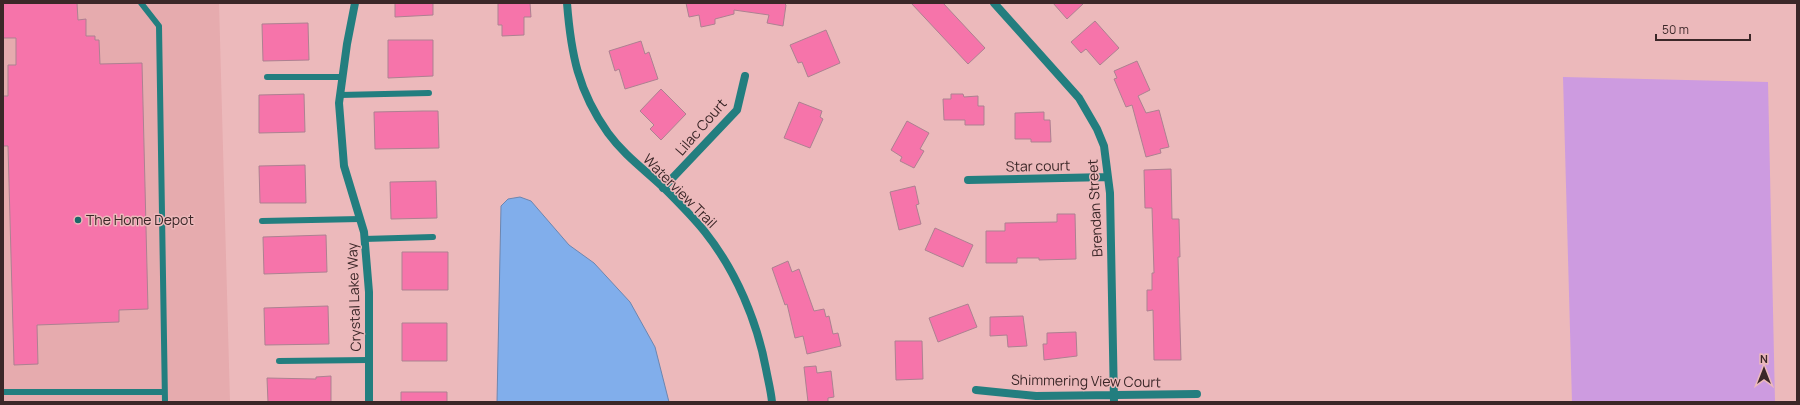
<svg xmlns="http://www.w3.org/2000/svg" width="1800" height="405" font-family="Manrope,sans-serif">
<style>
.built{fill:#e6abae}
.green{fill:#cd9be0}
.water{fill:#81aeeb;stroke:#6c86b0}
.building{fill:#f674aa;stroke:#ad8191}
.lines{fill:none;stroke-linecap:round;stroke-linejoin:round}
.lane{stroke:#237e7f;stroke-width:6}
.street{stroke:#237e7f;stroke-width:8}
.poi-dot{fill:#1b6869;stroke:#ecb9bb;stroke-width:1.5}
.labels{text-anchor:middle;stroke-width:3;stroke-linejoin:round;paint-order:stroke}
.street-label{font-size:14px;fill:#3b2728;stroke:#ecb9bb}
.poi-label{font-size:14px;fill:#3b2728;stroke:#ecb9bb;text-anchor:start}
</style>
<rect width="100%" height="100%" fill="#ecb9bb"/>
<!-- built -->
<path class="built" d="M 3,3 L 219,3 L 230,402 L 3,402 Z"/>
<!-- green -->
<path class="green" d="M 1563,77 L 1768,82 L 1775,402 L 1572,402 Z"/>
<!-- water -->
<path class="water" d="M 520,197 L 531,201 L 569,245 L 594,263 L 630,302 L 655,347 L 669,402 L 497,402 L 501,206 L 508,199 Z"/>
<!-- building -->
<path class="building" d="M 3,3 L 77,3 L 78,20 L 86,19 L 86,36 L 95,36 L 95,40 L 99,40 L 100,64 L 142,63 L 148,309 L 119,310 L 119,322 L 37,325 L 38,364 L 14,365 L 8,146 L 3,146 L 3,96 L 8,96 L 8,65 L 16,65 L 16,38 L 3,38 Z
M 395,3 L 433,3 L 433,15 L 395,17 Z
M 498,3 L 530,3 L 531,17 L 524,17 L 524,35 L 502,36 L 502,25 L 498,25 Z
M 686,3 L 784,3 L 786,5 L 783,26 L 767,23 L 769,15 L 734,10 L 734,14 L 715,19 L 715,24 L 701,27 L 699,15 L 689,17 Z
M 911,3 L 943,3 L 985,48 L 968,64 Z
M 1053,3 L 1084,3 L 1067,19 Z
M 1095,21 L 1119,48 L 1100,65 L 1086,49 L 1081,53 L 1071,42 Z
M 308,23 L 309,60 L 263,61 L 262,24 Z
M 826,30 L 840,63 L 808,77 L 802,62 L 798,63 L 790,45 Z
M 388,40 L 433,40 L 433,76 L 388,78 Z
M 641,41 L 645,54 L 649,52 L 658,79 L 625,89 L 619,69 L 615,71 L 609,51 Z
M 1137,61 L 1150,90 L 1138,96 L 1146,113 L 1159,110 L 1169,147 L 1160,149 L 1161,153 L 1146,157 L 1132,105 L 1126,107 L 1114,79 L 1117,78 L 1114,71 Z
M 661,89 L 686,114 L 661,140 L 650,129 L 654,125 L 640,111 Z
M 304,94 L 305,132 L 259,133 L 259,95 Z
M 951,94 L 963,94 L 964,97 L 978,96 L 978,106 L 984,106 L 984,125 L 965,125 L 965,120 L 944,120 L 943,99 L 951,99 Z
M 799,102 L 822,111 L 820,117 L 823,119 L 810,148 L 784,138 Z
M 423,111 L 438,111 L 439,148 L 375,149 L 374,112 Z
M 1044,112 L 1044,120 L 1050,120 L 1051,142 L 1031,142 L 1031,139 L 1015,139 L 1015,113 Z
M 907,121 L 929,133 L 920,149 L 924,151 L 914,168 L 900,161 L 902,157 L 891,150 Z
M 305,165 L 306,203 L 260,203 L 259,166 Z
M 1171,169 L 1172,219 L 1179,219 L 1180,257 L 1178,257 L 1181,360 L 1154,360 L 1153,310 L 1147,311 L 1147,290 L 1152,290 L 1152,273 L 1154,273 L 1152,208 L 1145,208 L 1144,170 Z
M 436,181 L 437,218 L 391,219 L 390,182 Z
M 915,186 L 919,204 L 916,205 L 921,224 L 899,230 L 890,192 Z
M 1057,214 L 1075,214 L 1076,259 L 1039,260 L 1039,258 L 1017,258 L 1017,263 L 986,263 L 986,231 L 1005,231 L 1005,223 L 1057,222 Z
M 935,228 L 973,245 L 963,267 L 925,250 Z
M 326,235 L 327,272 L 264,274 L 263,237 Z
M 402,252 L 448,252 L 448,290 L 402,290 Z
M 788,261 L 792,272 L 799,269 L 814,311 L 824,309 L 826,317 L 829,316 L 833,334 L 838,333 L 841,346 L 807,354 L 803,336 L 795,338 L 787,304 L 785,305 L 772,268 Z
M 968,304 L 977,327 L 938,342 L 929,318 Z
M 328,306 L 329,344 L 265,345 L 264,308 Z
M 1023,316 L 1027,346 L 1008,347 L 1007,335 L 990,336 L 990,317 Z
M 402,323 L 447,323 L 447,361 L 402,361 Z
M 1076,332 L 1077,356 L 1044,360 L 1043,344 L 1047,344 L 1047,333 Z
M 895,341 L 922,341 L 923,379 L 896,380 Z
M 816,366 L 817,373 L 831,371 L 834,397 L 828,398 L 828,402 L 808,402 L 804,367 Z
M 331,376 L 331,402 L 268,402 L 267,378 L 316,379 L 316,377 Z
M 401,392 L 447,392 L 447,402 L 401,402 Z"/>
<g class="lines">
<!-- lane -->
<path class="lane" d="M 141,3 L 159,26 L 165,402
M 267,77 L 342,77
M 340,95 L 429,93
M 262,221 L 360,219
M 364,239 L 433,237
M 279,361 L 369,360
M 3,392 L 164,392"/>
<!-- street -->
<path class="street" d="M 355,3 L 347,44 L 339,103 L 344,166 L 364,232 L 369,292 L 369,402
M 567,3 C 571,54 578,91 608,133 C 624,155 645,170 664,188 C 678,202 693,217 705,232 C 736,271 757,321 766,369 C 768,380 771,391 772,402
M 994,3 L 1079,98 L 1097,129 L 1104,146 L 1110,193 L 1114,402
M 968,180 L 1108,177
M 663,188 L 737,110 L 745,76
M 976,390 L 1036,396 L 1197,394"/>
</g>
<!-- markers -->
<circle class="poi-dot" cx="78" cy="220" r="4"/>
<g class="labels">
<!-- street labels -->
<g class="street-label">
<text transform="translate(701 127) rotate(-49)" y="5">Lilac Court</text>
<text transform="translate(1038 166) rotate(-1)" y="5">Star court</text>
<text transform="translate(680 191) rotate(45)" y="5">Waterview Trail</text>
<text transform="translate(1095 208) rotate(-93)" y="5">Brendan Street</text>
<text transform="translate(354 297) rotate(-92)" y="5">Crystal Lake Way</text>
<text transform="translate(1086 381) rotate(1)" y="5">Shimmering View Court</text>
</g>
<!-- poi labels -->
<g class="poi-label">
<text x="86" y="225">The Home Depot</text>
</g>
</g>
<!-- border -->
<rect width="1800" height="405" fill="none" stroke="#3b2728" stroke-width="8"/>
<!-- north arrow -->
<g transform="translate(1764 369)" stroke="#ecb9bb" stroke-width="3" paint-order="stroke">
<path d="M0-3L7 15L0 10L-7 15Z" fill="#3b2728"/>
<text y="-6" font-size="11" font-weight="bold" text-anchor="middle" fill="#3b2728">N</text>
</g>
<!-- scale -->
<path d="M1656 34v6h94v-6" fill="none" stroke="#3b2728" stroke-width="2"/>
<text x="1662" y="34" font-size="12" fill="#3b2728" stroke="#ecb9bb" stroke-width="3" paint-order="stroke">50 m</text>
</svg>
